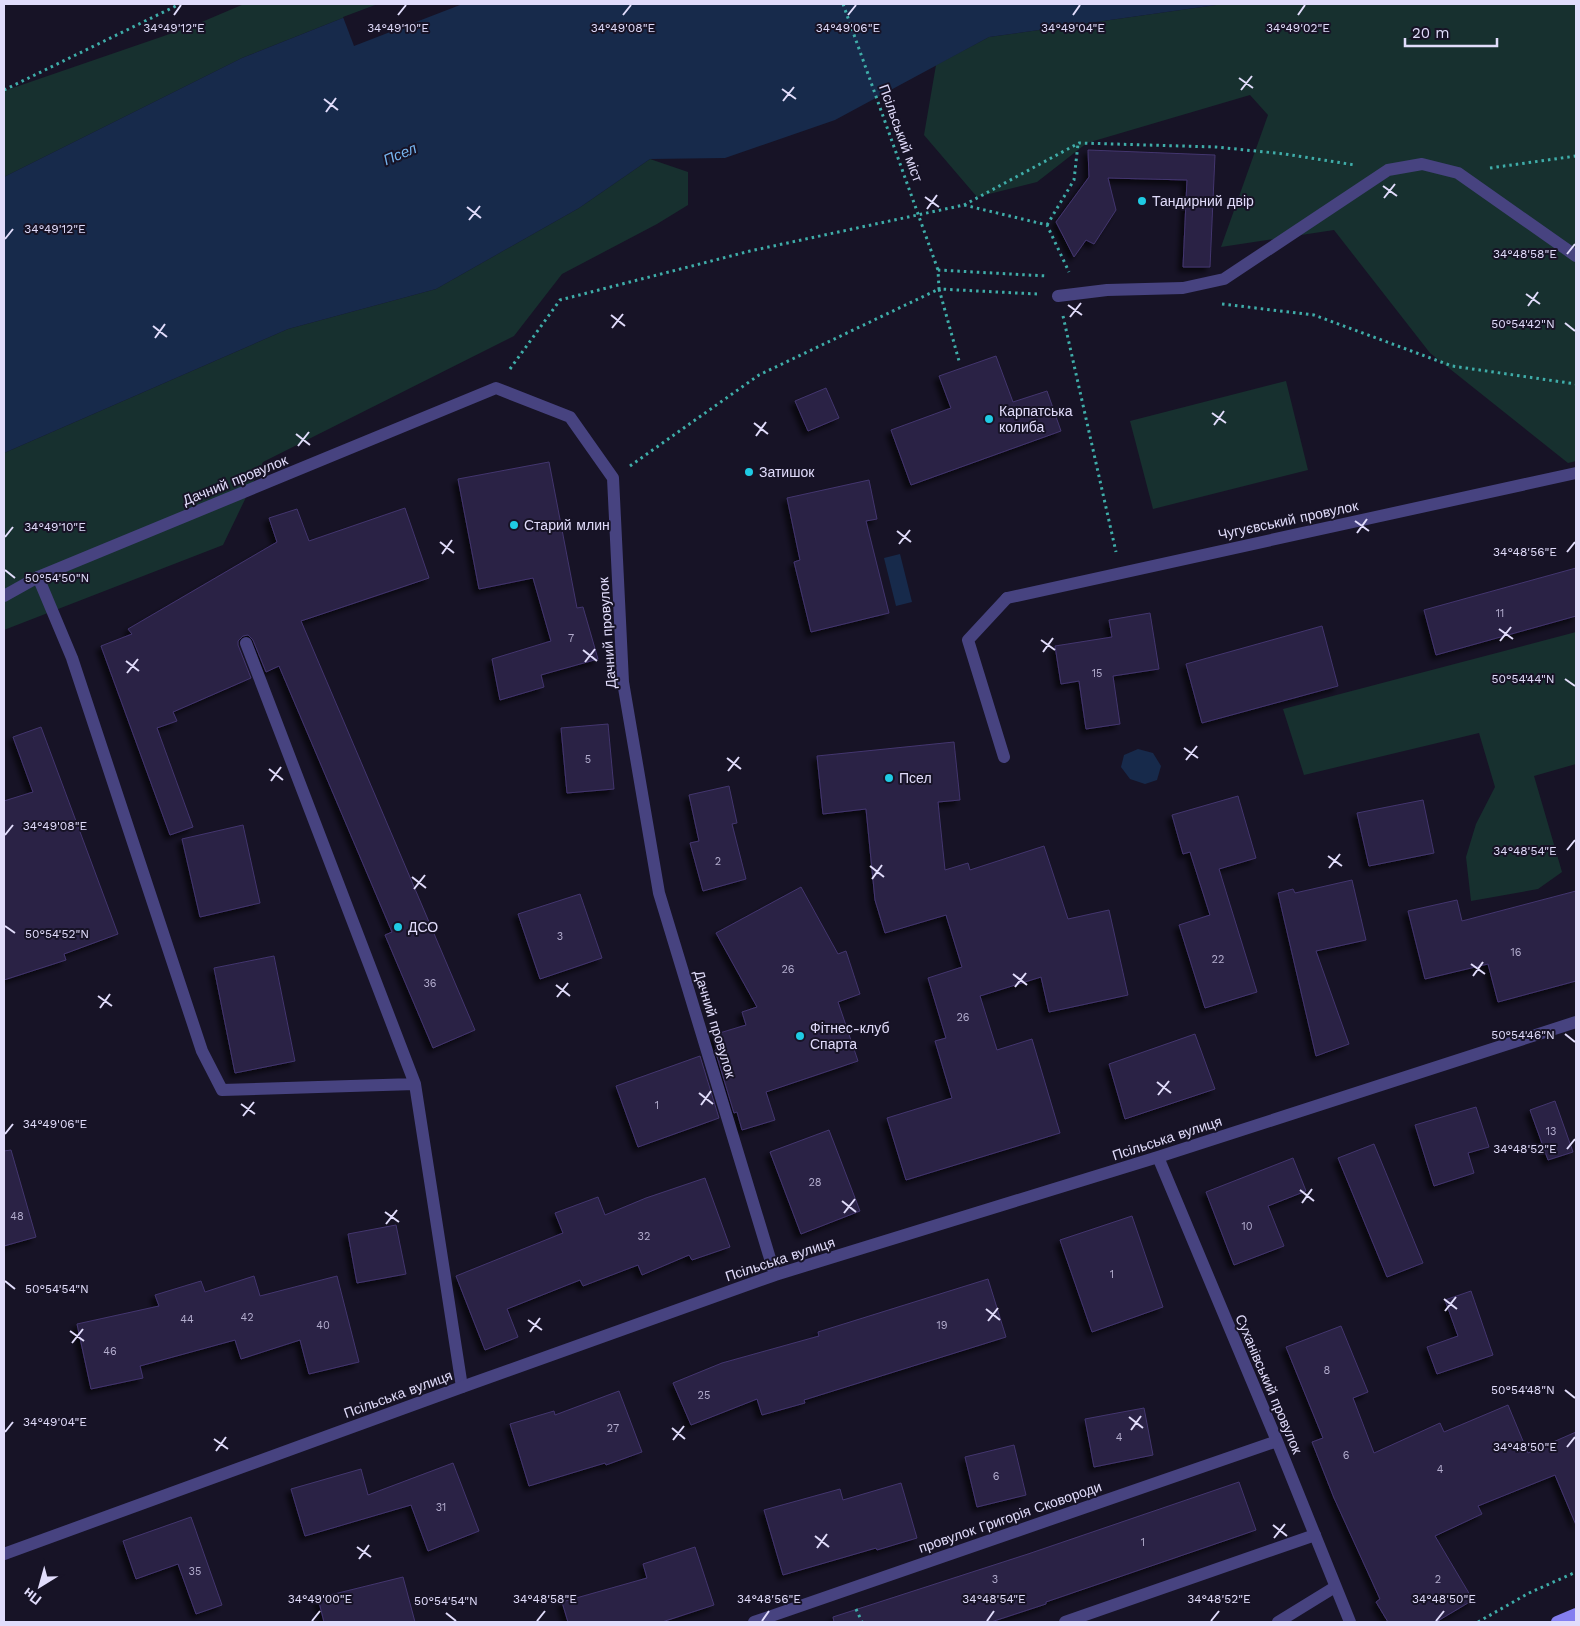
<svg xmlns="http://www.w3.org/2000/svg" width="1580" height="1626" font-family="'Work Sans',sans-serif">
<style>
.green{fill:#17302f}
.water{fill:#172a4b}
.pier{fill:#171326}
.building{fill:#292145;stroke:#43366e;filter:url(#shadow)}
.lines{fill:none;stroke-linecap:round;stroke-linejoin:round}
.path{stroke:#3fada9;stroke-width:3;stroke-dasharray:2.5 4;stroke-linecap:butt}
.lane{stroke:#474380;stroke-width:12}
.street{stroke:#474380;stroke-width:12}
.secondary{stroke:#847ef0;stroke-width:12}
.path-bridge{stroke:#3fada9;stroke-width:3;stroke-dasharray:2.5 4;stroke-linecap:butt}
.ticks{fill:none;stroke:#e1dcfb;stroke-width:2}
.poi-dot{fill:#1fcbe4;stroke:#171326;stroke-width:2}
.labels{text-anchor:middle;stroke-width:4;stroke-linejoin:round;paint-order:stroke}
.number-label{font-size:11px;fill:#b3adce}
.street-label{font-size:14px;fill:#e1dcfb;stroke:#171326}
.poi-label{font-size:14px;fill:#e1dcfb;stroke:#171326;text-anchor:start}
.water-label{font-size:15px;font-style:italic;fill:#76b4ef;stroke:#171326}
.ticks-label{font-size:12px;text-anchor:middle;fill:#e1dcfb;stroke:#171326;stroke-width:4;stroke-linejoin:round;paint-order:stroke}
</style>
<defs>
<filter id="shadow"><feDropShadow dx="-4.5" dy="4.5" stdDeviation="2.5" flood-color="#0009"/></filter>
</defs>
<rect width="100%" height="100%" fill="#171326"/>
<!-- green -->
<path class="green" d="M 244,4 L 378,4 L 242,58 L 4,177 L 4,91 L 190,27 Z
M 1223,4 L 1576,4 L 1576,461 L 1568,463 L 1430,353 L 1334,230 L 1221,247 L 1268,115 L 1250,95 L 1087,143 L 1037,182 L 977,197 L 924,135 L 936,65 L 989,37 Z
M 650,159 L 688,172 L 688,205 L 657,224 L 562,274 L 514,336 L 263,462 L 223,545 L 4,630 L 4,453 L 288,329 L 436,289 L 579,208 Z
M 1286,381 L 1308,470 L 1153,509 L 1130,421 Z
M 1576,632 L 1576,764 L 1534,776 L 1562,872 L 1538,889 L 1471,901 L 1466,857 L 1476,824 L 1495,787 L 1479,733 L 1304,775 L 1283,709 Z"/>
<!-- water -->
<path class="water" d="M 378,4 L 1223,4 L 989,37 L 835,120 L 725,158 L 650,159 L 579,208 L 436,289 L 288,329 L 4,453 L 4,177 L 242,58 Z
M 900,554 L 912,602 L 896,606 L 884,558 Z
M 1138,749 L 1153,753 L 1161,766 L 1157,780 L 1145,784 L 1130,779 L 1121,767 L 1124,755 Z"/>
<!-- pier -->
<path class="pier" d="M 378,4 L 460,4 L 460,5 L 354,46 L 343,17 Z"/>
<!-- building -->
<path class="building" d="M 1088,150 L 1215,155 L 1210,267 L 1183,267 L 1187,180 L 1108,178 L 1116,210 L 1094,244 L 1086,240 L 1074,257 L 1056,222 L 1089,177 Z
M 996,356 L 1013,402 L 1047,391 L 1061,431 L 911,485 L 891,430 L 951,408 L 939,376 Z
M 826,388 L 839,418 L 808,431 L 795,401 Z
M 549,462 L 577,608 L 583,607 L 598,659 L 541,675 L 544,687 L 500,700 L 492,659 L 551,641 L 533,578 L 479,589 L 458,479 Z
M 869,480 L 877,519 L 866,521 L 889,613 L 811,632 L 794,562 L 800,560 L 787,498 Z
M 405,508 L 429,578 L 301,621 L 475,1030 L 433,1048 L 385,935 L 392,932 L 279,666 L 266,672 L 253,640 L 248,635 L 243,636 L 238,641 L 238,645 L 251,678 L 173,712 L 177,721 L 157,728 L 193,827 L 170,835 L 101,646 L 132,634 L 128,629 L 277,542 L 269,518 L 297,509 L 309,541 Z
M 1576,568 L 1576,616 L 1436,655 L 1424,610 Z
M 1150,613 L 1159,669 L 1113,676 L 1120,724 L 1086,729 L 1079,681 L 1061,684 L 1055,646 L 1112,637 L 1109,620 Z
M 1322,626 L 1338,686 L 1202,723 L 1186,664 Z
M 608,724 L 614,789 L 567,793 L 561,728 Z
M 41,727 L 118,934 L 64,954 L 66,960 L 4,980 L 4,801 L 33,792 L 13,737 Z
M 954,742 L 960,800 L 938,802 L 945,870 L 968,863 L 970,870 L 1044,846 L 1068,919 L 1109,910 L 1128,995 L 1049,1012 L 1041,977 L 980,996 L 997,1050 L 1032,1039 L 1060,1133 L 906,1180 L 887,1118 L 952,1098 L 935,1041 L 946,1038 L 928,978 L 962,967 L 946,915 L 885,933 L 875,900 L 866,809 L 823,814 L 817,756 Z
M 729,786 L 737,823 L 732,824 L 746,879 L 703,891 L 690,843 L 699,841 L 689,795 Z
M 1238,796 L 1256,858 L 1219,869 L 1257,992 L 1205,1008 L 1179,925 L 1210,915 L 1190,852 L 1183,854 L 1172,815 Z
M 1423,800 L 1434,853 L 1369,866 L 1357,813 Z
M 243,825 L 260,903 L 200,917 L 182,839 Z
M 1352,880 L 1366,940 L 1316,951 L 1349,1044 L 1316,1056 L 1278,893 L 1293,889 L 1295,893 Z
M 801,887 L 838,954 L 846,951 L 860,994 L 838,1002 L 858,1061 L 766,1092 L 775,1120 L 742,1130 L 737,1112 L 734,1113 L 715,1050 L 717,1050 L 713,1035 L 746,1025 L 742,1012 L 757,1007 L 716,933 Z
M 1576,891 L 1576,981 L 1498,1002 L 1488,964 L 1425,979 L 1408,911 L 1457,900 L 1462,921 Z
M 580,894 L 602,958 L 540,979 L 518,914 Z
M 274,956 L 295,1061 L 235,1073 L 214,968 Z
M 1195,1034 L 1215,1089 L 1125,1119 L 1109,1064 Z
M 700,1056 L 719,1118 L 638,1147 L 616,1086 Z
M 1555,1101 L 1573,1152 L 1548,1160 L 1530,1110 Z
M 1476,1107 L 1489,1147 L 1468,1153 L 1474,1173 L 1434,1186 L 1415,1125 Z
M 829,1130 L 860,1211 L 801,1234 L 770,1152 Z
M 1374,1144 L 1423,1263 L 1387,1277 L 1338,1158 Z
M 11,1150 L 36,1237 L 4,1246 L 4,1151 Z
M 1293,1158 L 1306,1191 L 1268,1206 L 1284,1246 L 1234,1265 L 1206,1192 Z
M 705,1178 L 730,1247 L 692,1260 L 689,1255 L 642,1275 L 638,1265 L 583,1286 L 580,1280 L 507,1309 L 518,1337 L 485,1350 L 456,1276 L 563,1233 L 555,1213 L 598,1197 L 605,1215 L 646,1198 Z
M 1132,1216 L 1163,1307 L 1092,1332 L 1060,1240 Z
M 396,1225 L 406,1274 L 357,1283 L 348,1234 Z
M 254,1276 L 260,1296 L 337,1276 L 359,1362 L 309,1374 L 300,1340 L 241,1359 L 235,1340 L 140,1366 L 143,1378 L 91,1389 L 77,1324 L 159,1306 L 155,1295 L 201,1281 L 205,1292 Z
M 988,1279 L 1006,1337 L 804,1400 L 805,1403 L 762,1415 L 757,1399 L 691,1425 L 673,1383 L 722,1363 L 819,1336 L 818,1332 Z
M 1471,1291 L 1493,1355 L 1437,1374 L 1427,1347 L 1458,1336 L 1445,1300 Z
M 1341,1326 L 1368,1392 L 1353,1398 L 1374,1453 L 1440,1423 L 1444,1432 L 1508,1405 L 1528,1453 L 1576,1432 L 1576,1525 L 1555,1475 L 1478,1506 L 1482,1514 L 1435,1536 L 1473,1600 L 1436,1622 L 1388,1622 L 1376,1602 L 1380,1599 L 1334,1498 L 1312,1442 L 1323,1438 L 1286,1347 Z
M 619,1391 L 642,1452 L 606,1465 L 605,1463 L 529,1486 L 510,1424 L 554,1411 L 555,1415 Z
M 1144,1408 L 1153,1455 L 1094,1467 L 1085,1419 Z
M 1014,1445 L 1026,1495 L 977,1507 L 965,1457 Z
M 453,1463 L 479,1531 L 428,1551 L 411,1505 L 305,1536 L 291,1489 L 361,1469 L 368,1495 Z
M 1239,1482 L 1256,1530 L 1046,1602 L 1046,1604 L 991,1622 L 834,1622 L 833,1617 L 1028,1554 Z
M 901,1483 L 917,1538 L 877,1550 L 876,1548 L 783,1575 L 764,1510 L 840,1489 L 843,1500 Z
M 191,1517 L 222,1605 L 196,1614 L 178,1564 L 136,1579 L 123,1541 Z
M 695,1547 L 714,1605 L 662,1622 L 568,1622 L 562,1602 L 647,1578 L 643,1564 Z
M 403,1577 L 415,1622 L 324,1622 L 318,1598 Z"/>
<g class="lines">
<!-- path -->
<path class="path" d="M 4,90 L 180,4
M 1490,168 L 1576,156
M 964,205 L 1079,143 L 1216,147 L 1285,154 L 1355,165
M 1047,225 L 1074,180 L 1078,144
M 1037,294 L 939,289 L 938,270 L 1047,276
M 1222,304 L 1314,315 L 1452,366 L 1576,384
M 1063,316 L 1116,552
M 510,369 L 560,300 L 750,251 L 964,205 L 1047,225 L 1069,272
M 630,466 L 759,375 L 939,289 L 959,361
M 856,1609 L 862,1622
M 1478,1622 L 1529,1593 L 1576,1572"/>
<!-- lane -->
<path class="lane" d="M 1058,296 L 1107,290 L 1183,288 L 1224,279 L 1388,170 L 1422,164 L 1458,173 L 1576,256
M 38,577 L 72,658 L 202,1051 L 222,1090 L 415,1084
M 246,643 L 415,1084 L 462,1387
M 1004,757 L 968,640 L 1007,598
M 1065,1622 L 1315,1535
M 1278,1622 L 1335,1587"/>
<!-- street -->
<path class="street" d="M 4,596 L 38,577 L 496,388 L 570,417 L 613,478 L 623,682 L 659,893 L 775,1275
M 1007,598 L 1576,473
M 1158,1157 L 1277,1441 L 1350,1622
M 4,1554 L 462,1387 L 775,1275 L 1158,1157 L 1576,1022
M 754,1622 L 1277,1441"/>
<!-- secondary -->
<path class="secondary" d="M 1557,1622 L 1576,1614"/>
<!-- path-bridge -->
<path class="path-bridge" d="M 843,4 L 938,270"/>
</g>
<!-- ticks -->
<path class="ticks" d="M 174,15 L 181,5M 398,15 L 406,5M 623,15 L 631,5M 848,15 L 856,5M 1073,15 L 1080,5M 1298,15 L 1305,5M 1239,78 L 1253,88M 782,89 L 796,99M 1241,90 L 1252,76M 324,99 L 338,110M 783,101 L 794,87M 326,112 L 336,98M 1383,186 L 1397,196M 925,197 L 939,207M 1384,198 L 1395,184M 467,207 L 481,218M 927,209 L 937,195M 469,220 L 480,206M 5,239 L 13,229M 1567,254 L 1575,244M 1526,294 L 1540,304M 1068,305 L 1082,315M 1528,306 L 1538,292M 611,315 L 625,326M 1070,317 L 1081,303M 1565,323 L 1575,331M 153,326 L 167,337M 612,328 L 623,314M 155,338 L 165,324M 1212,413 L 1226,423M 754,423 L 768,434M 1214,425 L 1224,411M 296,434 L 310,445M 756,436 L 766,422M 298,446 L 309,432M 1355,521 L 1369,531M 897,531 L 911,542M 1357,533 L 1367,519M 5,537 L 13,527M 440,542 L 454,553M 899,544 L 910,530M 1567,552 L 1575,542M 442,554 L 452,540M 5,570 L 15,578M 1499,629 L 1513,639M 1041,640 L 1055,650M 1500,641 L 1511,627M 583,650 L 597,661M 1043,652 L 1053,638M 126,661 L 139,671M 585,662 L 595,649M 127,673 L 138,659M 1565,679 L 1575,686M 1184,748 L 1198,758M 727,758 L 741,769M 1186,760 L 1197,746M 269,769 L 283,780M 728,771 L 739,757M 271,781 L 281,767M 5,835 L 13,825M 1567,850 L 1575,840M 1328,856 L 1342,866M 870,866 L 884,877M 1329,868 L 1340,854M 412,877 L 426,888M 872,879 L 882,865M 414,889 L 425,875M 5,926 L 15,933M 1471,964 L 1485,974M 1013,974 L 1027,985M 1473,976 L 1483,962M 556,985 L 570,996M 1015,987 L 1026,973M 98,996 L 112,1006M 557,997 L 568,983M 100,1008 L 110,994M 1565,1034 L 1575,1042M 1157,1082 L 1171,1093M 699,1093 L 713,1104M 1158,1095 L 1169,1081M 241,1104 L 255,1114M 701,1105 L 711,1091M 243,1116 L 254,1102M 5,1134 L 13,1124M 1567,1149 L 1575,1139M 1300,1190 L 1314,1201M 842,1201 L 856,1212M 1302,1203 L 1312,1189M 385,1212 L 399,1222M 844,1213 L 855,1199M 386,1224 L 397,1210M 5,1281 L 15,1289M 1444,1299 L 1457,1309M 986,1309 L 1000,1320M 1445,1311 L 1456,1297M 528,1320 L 542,1330M 988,1321 L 998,1308M 70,1331 L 84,1341M 530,1332 L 540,1318M 72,1343 L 83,1329M 1565,1390 L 1575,1398M 1129,1417 L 1143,1428M 672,1428 L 685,1439M 1131,1430 L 1141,1416M 5,1432 L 13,1422M 214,1439 L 228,1449M 673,1440 L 684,1426M 1567,1447 L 1575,1437M 216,1451 L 226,1437M 1273,1525 L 1287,1536M 815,1536 L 829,1547M 1274,1538 L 1285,1524M 357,1547 L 371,1557M 817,1548 L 827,1534M 359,1559 L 369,1545M 446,1613 L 456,1621M 312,1621 L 320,1611M 537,1621 L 545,1611M 762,1621 L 769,1611M 987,1621 L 994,1611M 1211,1621 L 1219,1611M 1436,1621 L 1444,1611"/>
<!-- markers -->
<g class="poi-dot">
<circle cx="1142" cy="201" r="5"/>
<circle cx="989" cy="419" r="5"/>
<circle cx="749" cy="472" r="5"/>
<circle cx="514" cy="525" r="5"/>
<circle cx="889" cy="778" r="5"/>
<circle cx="398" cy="927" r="5"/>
<circle cx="800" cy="1036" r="5"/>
</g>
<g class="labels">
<!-- number labels -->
<g class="number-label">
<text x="1500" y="617">11</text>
<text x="571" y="642">7</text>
<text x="1097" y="677">15</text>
<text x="588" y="763">5</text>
<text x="718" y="865">2</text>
<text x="560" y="940">3</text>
<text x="1516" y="956">16</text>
<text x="1218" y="963">22</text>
<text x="788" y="973">26</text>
<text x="430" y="987">36</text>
<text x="963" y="1021">26</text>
<text x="657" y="1109">1</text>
<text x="1551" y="1135">13</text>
<text x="815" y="1186">28</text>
<text x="17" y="1220">48</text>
<text x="1247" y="1230">10</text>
<text x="644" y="1240">32</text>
<text x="1112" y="1278">1</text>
<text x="247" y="1321">42</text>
<text x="187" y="1323">44</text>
<text x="323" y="1329">40</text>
<text x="942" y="1329">19</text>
<text x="110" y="1355">46</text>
<text x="1327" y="1374">8</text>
<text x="704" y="1399">25</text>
<text x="613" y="1432">27</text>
<text x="1119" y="1441">4</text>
<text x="1346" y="1459">6</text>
<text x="1440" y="1473">4</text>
<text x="996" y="1480">6</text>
<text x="441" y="1511">31</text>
<text x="1143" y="1546">1</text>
<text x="195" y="1575">35</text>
<text x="995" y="1583">3</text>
<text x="1438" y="1583">2</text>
</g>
<!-- street labels -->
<g class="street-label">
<text transform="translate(901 133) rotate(70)" y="5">Псільський міст</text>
<text transform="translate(235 480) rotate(-22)" y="5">Дачний провулок</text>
<text transform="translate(1288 520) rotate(-12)" y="5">Чугуєвський провулок</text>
<text transform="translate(607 633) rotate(-94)" y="5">Дачний провулок</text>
<text transform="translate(715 1024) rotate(73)" y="5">Дачний провулок</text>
<text transform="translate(1167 1138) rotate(-18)" y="5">Псільська вулиця</text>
<text transform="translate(780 1259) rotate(-18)" y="5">Псільська вулиця</text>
<text transform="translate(1269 1384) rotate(67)" y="5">Суханівський провулок</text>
<text transform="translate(398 1394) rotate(-20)" y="5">Псільська вулиця</text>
<text transform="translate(1010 1517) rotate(-19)" y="5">провулок Григорія Сковороди</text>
</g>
<!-- poi labels -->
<g class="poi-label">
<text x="1152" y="206">Тандирний двір</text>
<text x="999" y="416">Карпатська<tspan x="999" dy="16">колиба</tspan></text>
<text x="759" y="477">Затишок</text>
<text x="524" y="530">Старий млин</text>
<text x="899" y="783">Псел</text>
<text x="408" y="932">ДСО</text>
<text x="810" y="1033">Фітнес-клуб<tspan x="810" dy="16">Спарта</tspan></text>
</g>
<!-- water labels -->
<g class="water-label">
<text transform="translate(400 154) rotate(-23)" y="5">Псел</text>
</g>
</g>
<g class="ticks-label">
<text x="174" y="32">34°49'12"E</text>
<text x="398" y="32">34°49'10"E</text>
<text x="623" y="32">34°49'08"E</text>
<text x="848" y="32">34°49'06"E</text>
<text x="1073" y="32">34°49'04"E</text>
<text x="1298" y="32">34°49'02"E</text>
<text x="55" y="233">34°49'12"E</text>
<text x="1525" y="258">34°48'58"E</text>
<text x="1523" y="328">50°54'42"N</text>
<text x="55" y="531">34°49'10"E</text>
<text x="1525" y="556">34°48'56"E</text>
<text x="57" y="582">50°54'50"N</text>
<text x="1523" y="683">50°54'44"N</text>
<text x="55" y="830">34°49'08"E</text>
<text x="1525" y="855">34°48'54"E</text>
<text x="57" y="938">50°54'52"N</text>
<text x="1523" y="1039">50°54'46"N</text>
<text x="55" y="1128">34°49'06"E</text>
<text x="1525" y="1153">34°48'52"E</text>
<text x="57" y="1293">50°54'54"N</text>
<text x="1523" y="1394">50°54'48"N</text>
<text x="55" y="1426">34°49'04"E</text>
<text x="1525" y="1451">34°48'50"E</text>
<text x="320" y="1603">34°49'00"E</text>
<text x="545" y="1603">34°48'58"E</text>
<text x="769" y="1603">34°48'56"E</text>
<text x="994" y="1603">34°48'54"E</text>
<text x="1219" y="1603">34°48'52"E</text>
<text x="1444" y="1603">34°48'50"E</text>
<text x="446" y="1605">50°54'54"N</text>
</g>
<!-- border -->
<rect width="1580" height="1626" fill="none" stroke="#e1dcfb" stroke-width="10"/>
<!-- north arrow -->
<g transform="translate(40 1586) rotate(217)" stroke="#171326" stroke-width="4" paint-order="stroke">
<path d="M0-4L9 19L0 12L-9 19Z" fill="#e1dcfb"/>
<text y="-8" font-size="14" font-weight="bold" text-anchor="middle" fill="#e1dcfb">Пн</text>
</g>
<!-- scale -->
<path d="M1405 38v8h92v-8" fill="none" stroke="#e1dcfb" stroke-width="2.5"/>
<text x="1412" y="38" font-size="15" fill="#e1dcfb" stroke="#171326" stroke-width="4" paint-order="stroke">20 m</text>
</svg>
